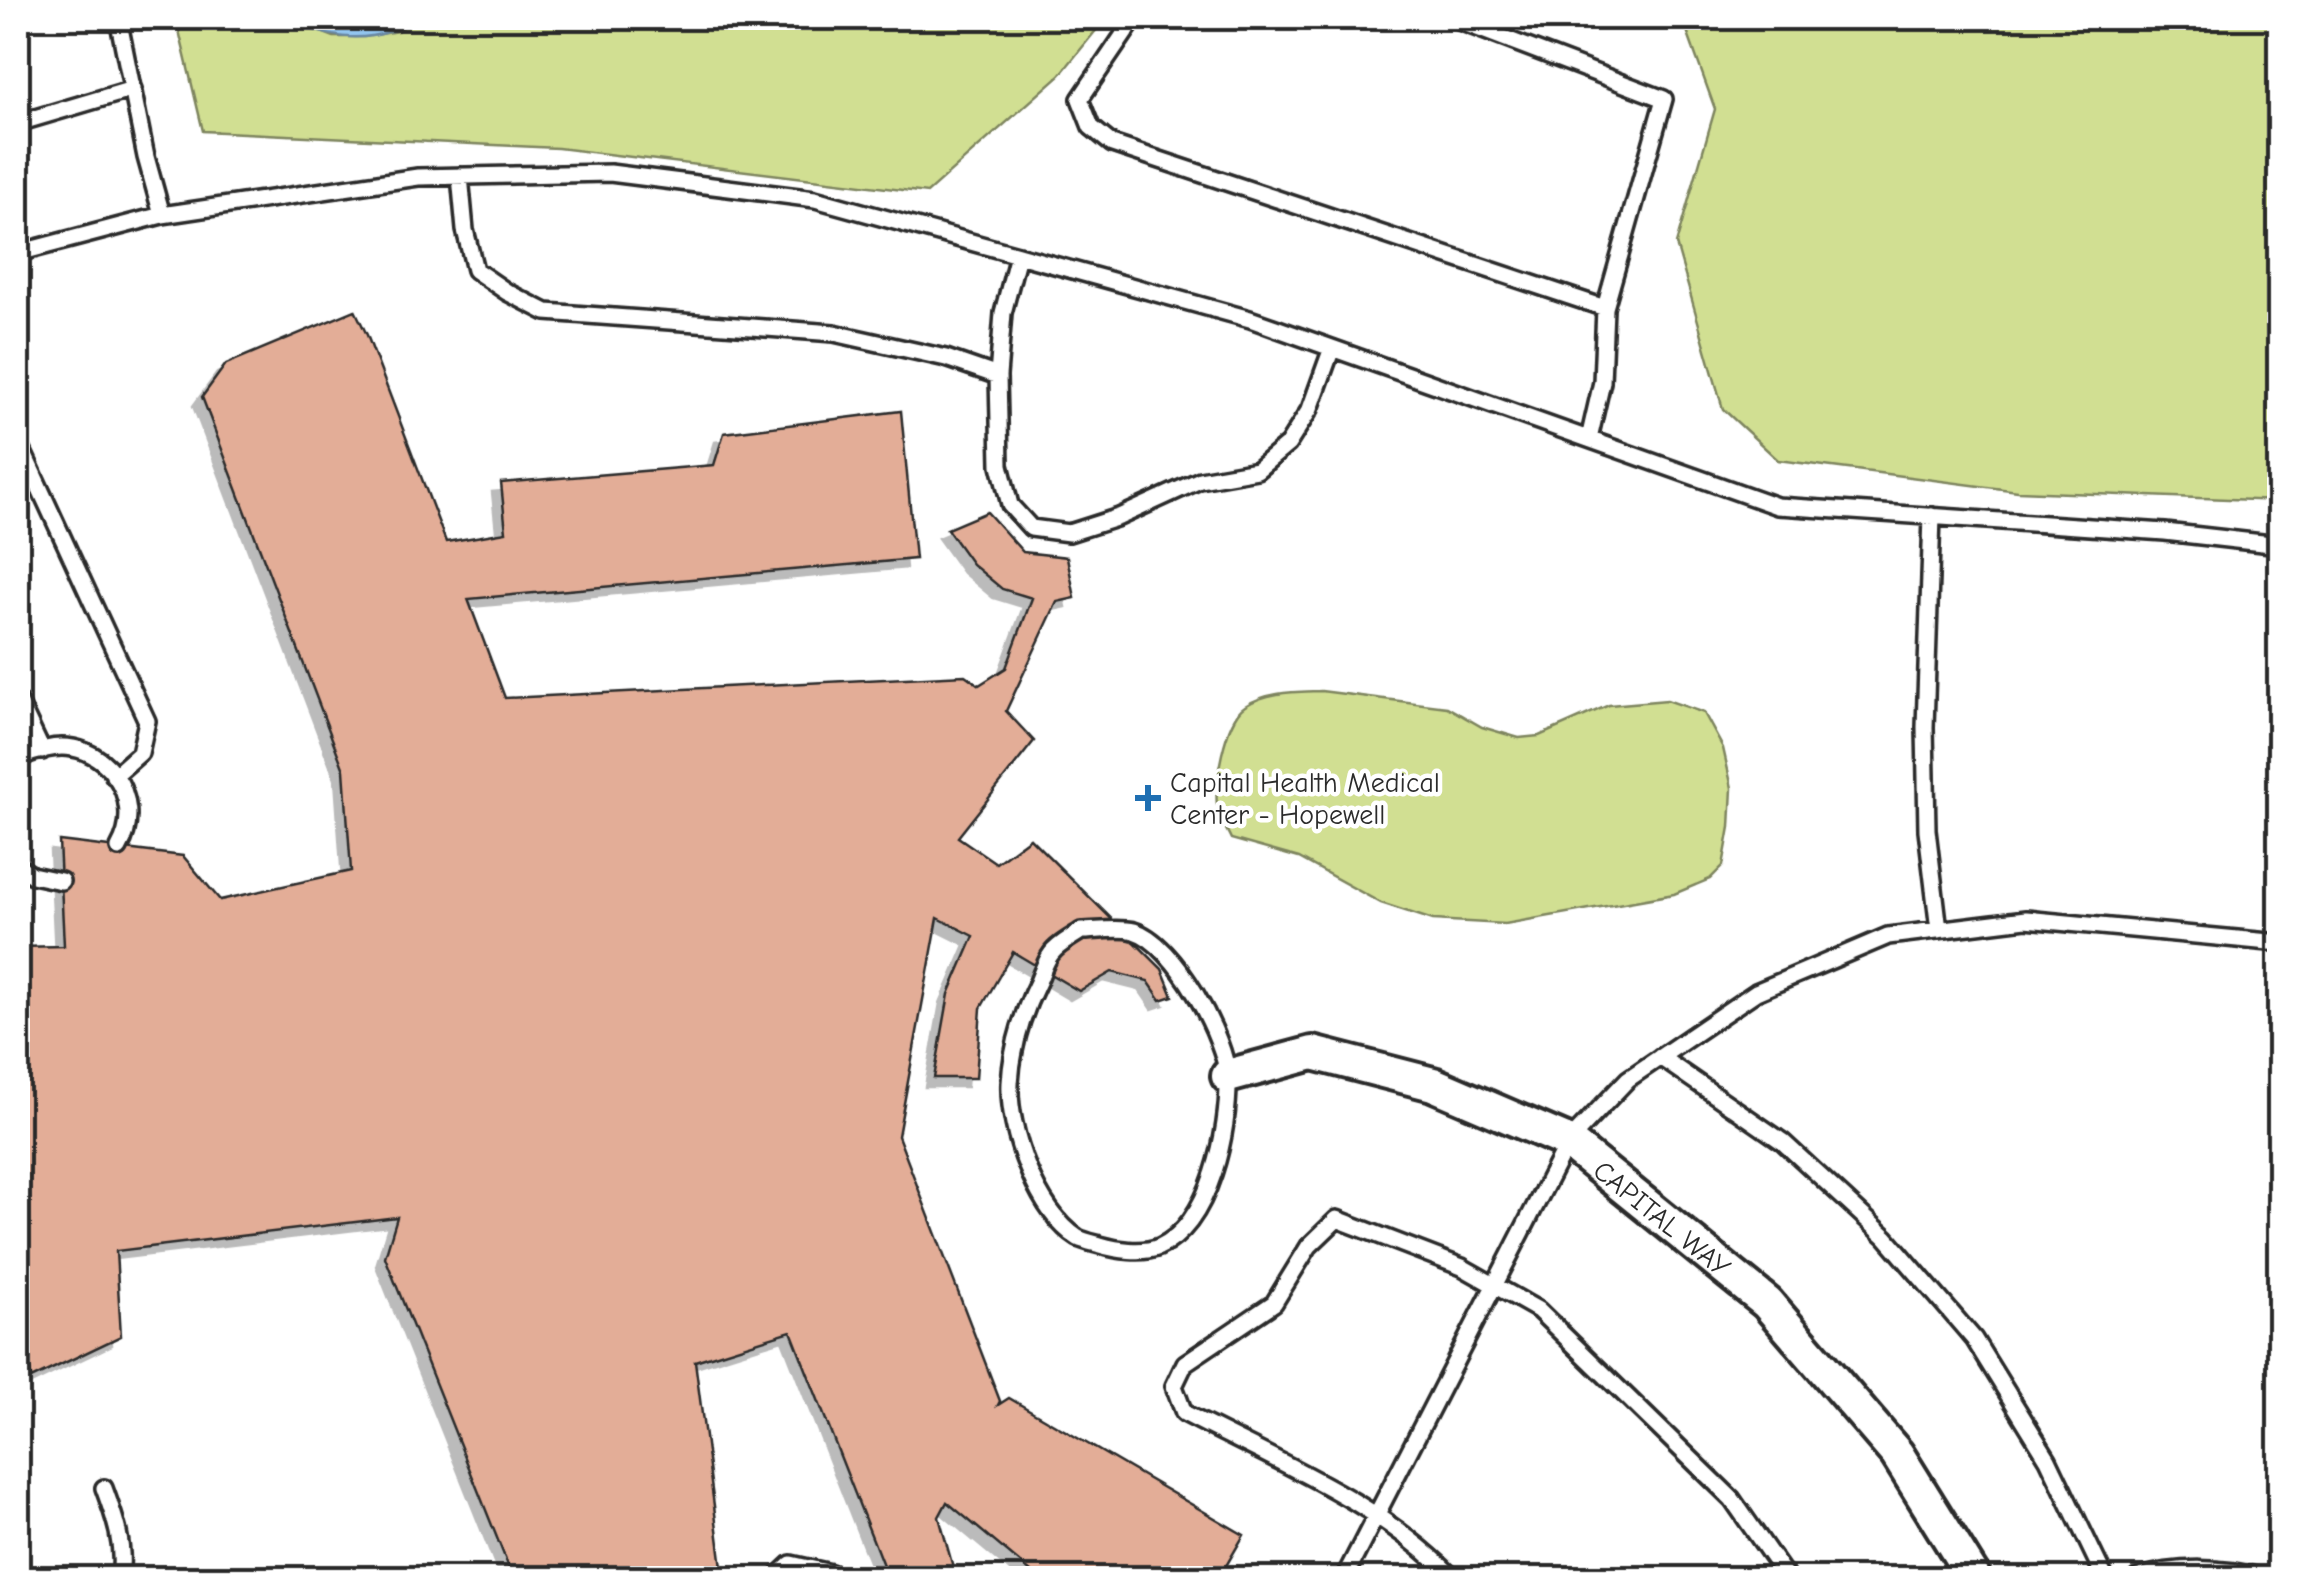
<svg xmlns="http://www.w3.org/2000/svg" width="2297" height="1596" font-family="'Comic Neue',sans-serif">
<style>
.green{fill:#d1df92;stroke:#7e855e;stroke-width:2.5}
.water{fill:#92c5ef;stroke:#6987a1;stroke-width:2.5}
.building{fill:#e3ad97;stroke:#2b2b2b;stroke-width:2.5;filter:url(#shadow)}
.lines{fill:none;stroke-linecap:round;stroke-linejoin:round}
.service-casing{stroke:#2b2b2b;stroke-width:22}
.minor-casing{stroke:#2b2b2b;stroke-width:40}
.service{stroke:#fff;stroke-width:15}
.minor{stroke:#fff;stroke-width:32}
.poi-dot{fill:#1f6fb2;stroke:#fff;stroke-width:4}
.labels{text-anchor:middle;stroke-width:9;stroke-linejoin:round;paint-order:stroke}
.poi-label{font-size:28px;fill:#2b2b2b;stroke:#fff;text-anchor:start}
.street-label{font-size:28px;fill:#2b2b2b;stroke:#fff}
</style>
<defs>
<filter id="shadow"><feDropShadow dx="-9" dy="9" stdDeviation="0" flood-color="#0004"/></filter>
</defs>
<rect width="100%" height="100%" fill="#fff"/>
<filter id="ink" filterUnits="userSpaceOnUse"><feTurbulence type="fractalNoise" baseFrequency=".01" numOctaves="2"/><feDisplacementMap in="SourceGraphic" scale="20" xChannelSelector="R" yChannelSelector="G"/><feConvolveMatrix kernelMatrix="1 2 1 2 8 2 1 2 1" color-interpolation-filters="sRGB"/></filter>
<g filter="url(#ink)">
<!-- green -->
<path class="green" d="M 176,18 L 285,18 L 334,37 L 365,37 L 397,31 L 415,18 L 1106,18 L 1060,75 L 927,193 L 558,148 L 203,131 Z
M 1675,18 L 2279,18 L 2279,501 L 2018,491 L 1778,460 L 1723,409 L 1676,244 L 1715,109 L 1683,20 Z
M 1321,691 L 1447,707 L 1482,727 L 1519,738 L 1539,736 L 1609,705 L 1667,700 L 1704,713 L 1723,748 L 1732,788 L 1730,827 L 1723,866 L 1710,879 L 1674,894 L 1505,924 L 1433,920 L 1381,903 L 1299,858 L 1231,839 C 1227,830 1220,820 1218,810 C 1212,789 1225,719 1245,706 C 1267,691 1296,692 1321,691 Z"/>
<!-- water -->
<path class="water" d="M 285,18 L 415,18 C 375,47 327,40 285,18 Z"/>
<!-- building -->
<path class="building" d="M 355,310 L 367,335 L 446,542 L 506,532 L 501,483 L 714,465 L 724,433 L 901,411 L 915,559 L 468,599 L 505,698 L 965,675 L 979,685 L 1006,668 L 1032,598 L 1002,589 L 972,564 L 947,529 L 987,512 L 1023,552 L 1067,557 L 1075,598 L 1057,602 L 1006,711 L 1034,741 L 958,837 L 996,863 L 1030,838 L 1162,969 L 1173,996 L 1161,1000 L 1148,981 L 1112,972 L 1079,991 L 1013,952 L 981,1008 L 976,1078 L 934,1078 L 949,994 L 974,936 L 938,918 L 898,1136 L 1000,1401 L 998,1405 L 1009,1398 L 1244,1535 L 1219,1578 L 1038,1578 L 947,1502 L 939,1517 L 956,1578 L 888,1578 L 791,1331 L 695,1361 L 722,1567 L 692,1578 L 513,1578 L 385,1257 L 397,1217 L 116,1251 L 121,1336 L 31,1379 L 18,1261 L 18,947 L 64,946 L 59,841 L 183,856 L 220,900 L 351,871 L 344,770 L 202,397 L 226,364 Z"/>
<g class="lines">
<defs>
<path id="service" d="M 118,18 L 146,157 L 162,215
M 1135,18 L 1080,99 L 1091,127 L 1112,144 L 1605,308
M 1451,18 L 1664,99 L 1605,308 L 1602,382 L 1589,439
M 18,123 L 133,89
M 460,176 L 465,230 L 475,270 L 507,292 L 546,312 L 834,333 L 946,358 L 998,376
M 18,253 L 162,215 L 418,177 L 610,173 L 815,199 L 1250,319 L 1777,506 L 2165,532 L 2280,545
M 1018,255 L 1003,313 L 998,376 L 1000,465 L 1010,505 L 1031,528 L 1069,533 L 1119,517 L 1200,480 L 1257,470 L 1288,444 L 1310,409 L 1332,348
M 18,441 L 147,721 L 140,753 L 114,776
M 1932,516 L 1925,727 L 1927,830 L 1939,930
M 18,700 L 42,751
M 18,761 C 26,753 35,752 46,749 C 102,735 148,798 119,848
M 18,866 L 32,875 L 61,881
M 1081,931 C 1096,931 1119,927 1134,931 C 1175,943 1226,1038 1228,1079 C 1229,1129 1211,1224 1159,1247 C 1142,1254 1117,1250 1100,1245 C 1093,1243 1084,1241 1078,1238 C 1037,1212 1008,1130 1010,1083 C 1012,1047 1022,1014 1038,982 C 1042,973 1045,962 1051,954 C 1057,945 1071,938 1081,931 Z
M 1660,1057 L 1783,1142 L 1886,1237 L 1974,1339 L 2048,1459 L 2105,1578
M 104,1488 C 115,1518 125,1546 120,1578
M 776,1578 L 791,1564 L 831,1573 L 834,1578
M 1344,1578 L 1568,1142 L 1628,1079 L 1756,992 L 1888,936 L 2026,919 L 2280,943
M 1453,1578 C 1381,1503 1276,1461 1184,1413 L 1174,1386 L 1185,1363 L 1274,1303 L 1309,1246 L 1337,1219 L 1462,1267 L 1538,1310 L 1732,1499 L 1787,1578
M 2137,1578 C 2176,1566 2224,1567 2263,1578"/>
<g id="minor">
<path id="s1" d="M 1228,1076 L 1313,1053 L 1433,1084 L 1568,1142 L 1767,1303 L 1897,1454 L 1974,1578"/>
</g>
</defs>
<!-- service casing -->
<use href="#service" class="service-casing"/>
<!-- minor casing -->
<use href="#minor" class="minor-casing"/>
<!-- service -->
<use href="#service" class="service"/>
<!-- minor -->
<use href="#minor" class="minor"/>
</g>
</g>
<!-- markers -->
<path class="poi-dot" d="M1143 783h10v10h10v10h-10v10h-10v-10h-10v-10h10z"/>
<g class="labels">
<!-- poi labels -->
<g class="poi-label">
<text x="1170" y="792">Capital Health Medical<tspan x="1170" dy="32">Center - Hopewell</tspan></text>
</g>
<!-- street labels -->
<g class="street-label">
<text dy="10" stroke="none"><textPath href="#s1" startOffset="480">CAPITAL WAY</textPath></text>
</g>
</g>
<!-- margin -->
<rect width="2297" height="1596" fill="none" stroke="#fff" stroke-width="60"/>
<rect x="30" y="30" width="2237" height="1536" fill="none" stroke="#2b2b2b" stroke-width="4" filter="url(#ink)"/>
</svg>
